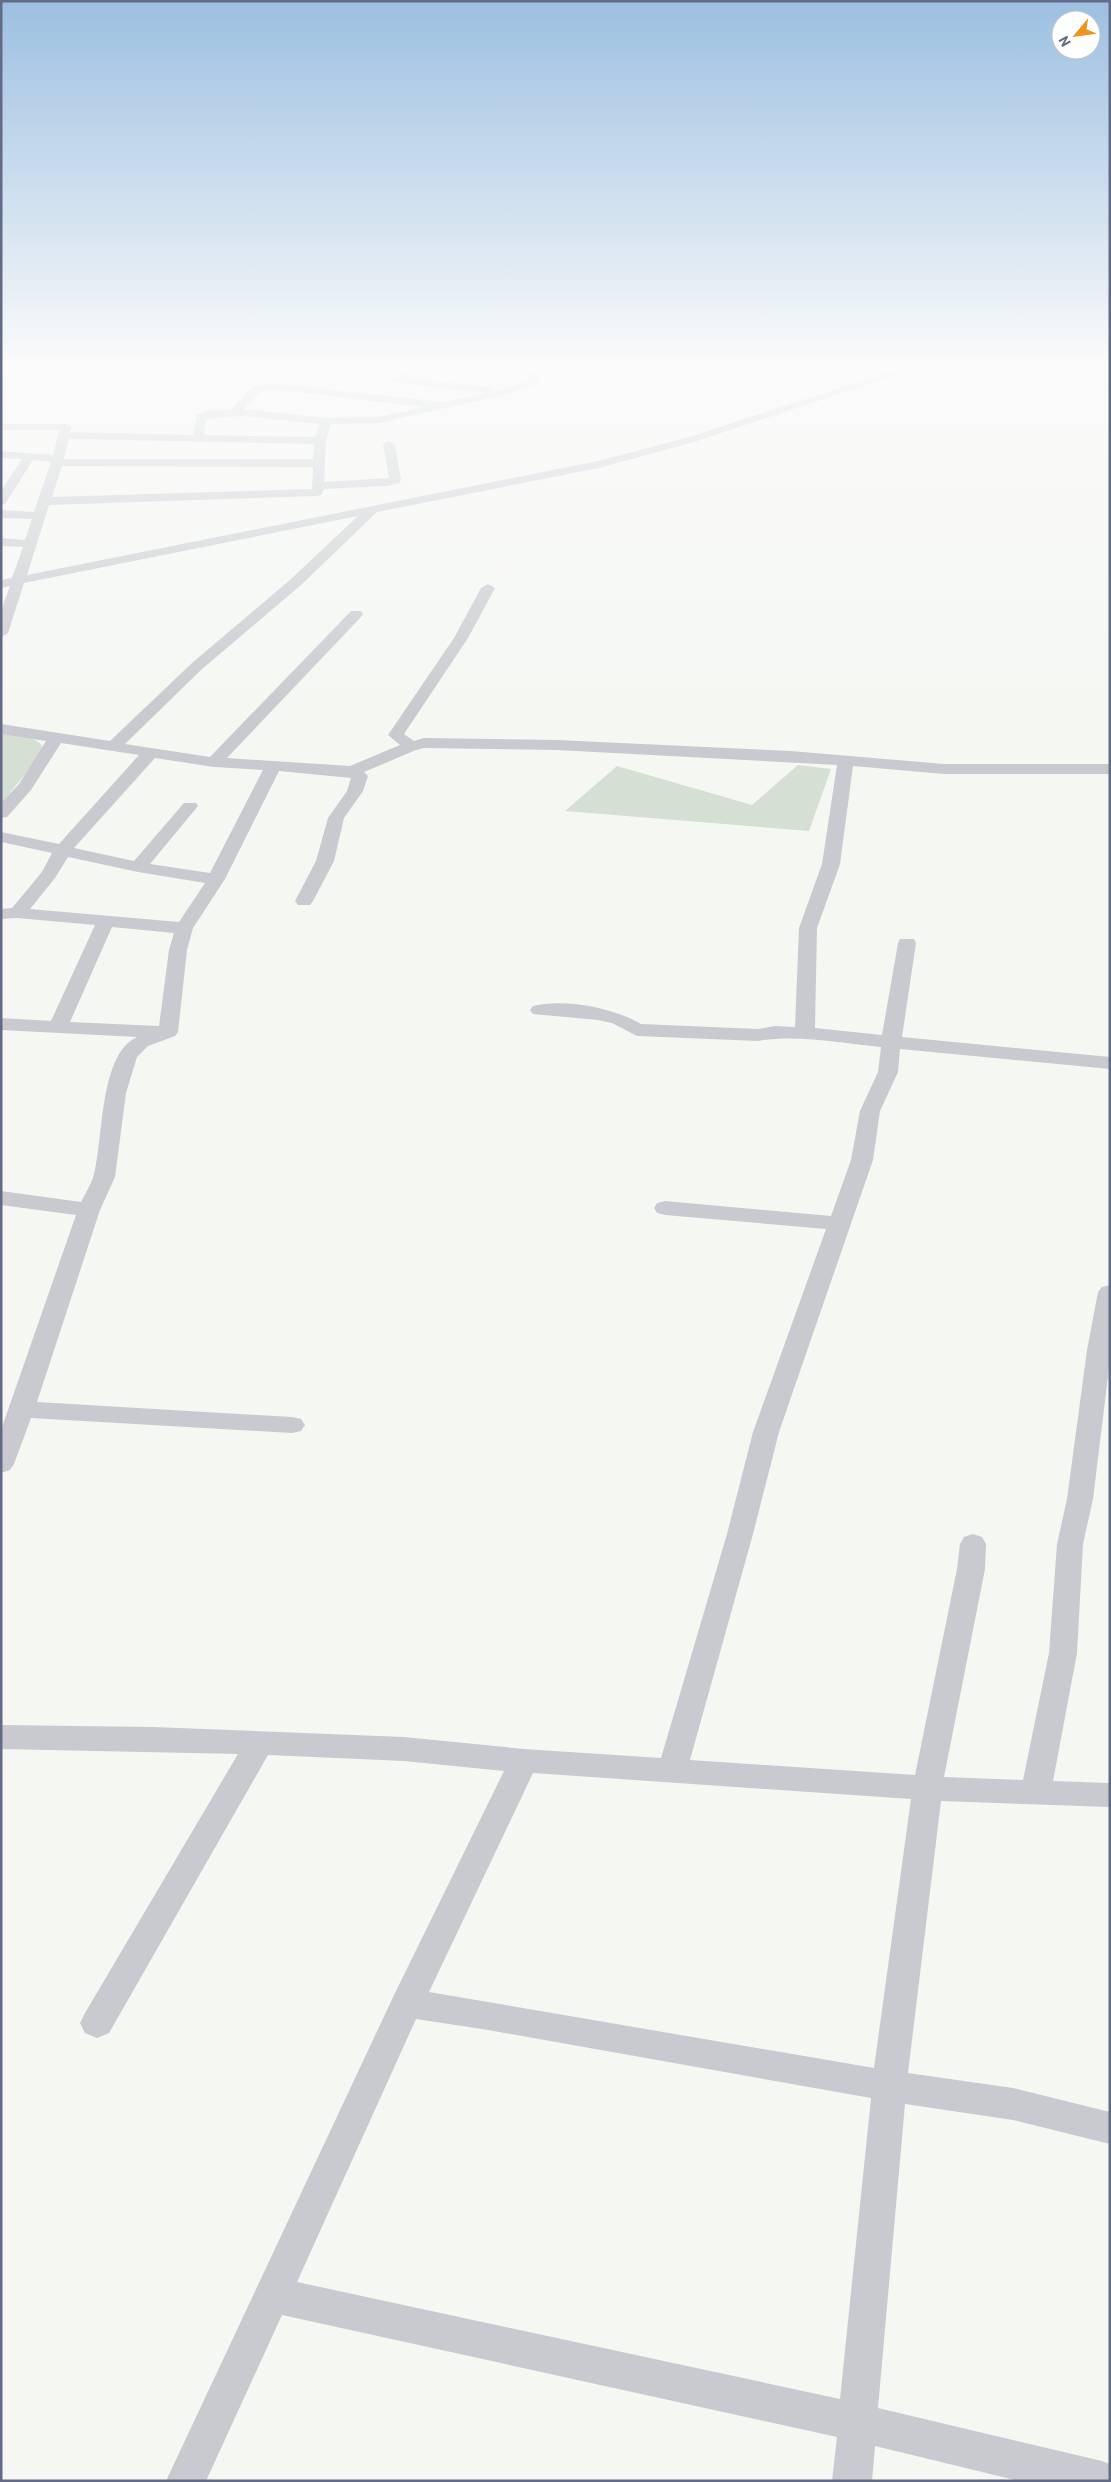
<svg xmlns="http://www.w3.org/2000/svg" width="1111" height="2482" font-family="Barlow,sans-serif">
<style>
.green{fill:#d5dfd4}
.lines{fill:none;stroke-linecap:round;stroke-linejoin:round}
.minor{fill:#c9cacf;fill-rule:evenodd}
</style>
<rect width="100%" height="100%" fill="#f5f7f3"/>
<!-- green -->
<path class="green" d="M 1,734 C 13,736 36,735 42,746 L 38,758 L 1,804 Z
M 798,765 L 831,769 L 809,831 L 565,811 L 617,766 L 752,805 Z"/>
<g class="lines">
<!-- minor -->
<path class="minor" d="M 414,362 L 426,362 L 406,378 L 489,387 L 493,388 L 494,391 L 525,382 L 536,368 L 528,362 L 541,362 L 547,367 L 533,386 L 508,394 L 378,423 L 331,424 L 326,441 L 324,482 L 389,478 L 383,444 L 389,441 L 395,444 L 401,480 L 399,483 L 387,486 L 324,489 L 321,495 L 317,496 L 49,505 L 27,575 L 598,461 L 686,438 L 919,362 L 936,362 L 694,442 L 599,468 L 377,512 L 301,585 L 202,669 L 125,744 L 210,757 L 351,611 L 361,611 L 363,614 L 361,617 L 227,758 L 350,766 L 400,745 L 388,735 L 454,638 L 481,588 L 488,584 L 495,588 L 468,638 L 404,734 L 414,741 L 424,738 L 557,740 L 791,751 L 944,764 L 1110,764 L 1110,774 L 944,774 L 853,766 L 840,864 L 817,928 L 815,1028 L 882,1035 L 898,943 L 900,939 L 914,939 L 916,943 L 902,1037 L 1110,1057 L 1110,1069 L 900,1049 L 898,1072 L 880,1111 L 873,1160 L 779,1432 L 753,1534 L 690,1760 L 915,1775 L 957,1569 L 960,1544 L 964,1537 L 973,1534 L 982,1537 L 986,1544 L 985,1569 L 944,1777 L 1023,1780 L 1049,1653 L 1057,1544 L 1067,1499 L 1087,1350 L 1098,1292 L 1102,1287 L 1110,1285 L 1110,1360 L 1093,1499 L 1083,1544 L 1077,1653 L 1053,1781 L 1110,1783 L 1110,1807 L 941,1801 L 908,2073 L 1013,2088 L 1110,2112 L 1110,2144 L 1013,2120 L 905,2104 L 878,2408 L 1102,2461 L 1110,2464 L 1110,2481 L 1019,2481 L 875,2446 L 872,2481 L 832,2481 L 837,2437 L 282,2315 L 206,2481 L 166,2481 L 395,1993 L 504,1771 L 404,1761 L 268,1755 L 109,2033 L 97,2038 L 85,2033 L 80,2023 L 85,2013 L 238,1754 L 1,1749 L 1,1725 L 153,1727 L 404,1737 L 524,1749 L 661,1758 L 727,1534 L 753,1432 L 826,1229 L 665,1215 L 657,1213 L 654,1208 L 657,1203 L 665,1201 L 831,1216 L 851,1160 L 860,1111 L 878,1072 L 881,1047 C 840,1043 798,1034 758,1041 L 637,1036 L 612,1023 L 598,1020 L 533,1014 L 530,1010 L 533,1006 C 565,998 614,1008 641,1024 L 758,1029 L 775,1026 L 795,1027 L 799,928 L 822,864 L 837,765 L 557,750 L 424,748 L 416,750 L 364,772 L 368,776 L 363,791 L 344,818 L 334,861 L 313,901 L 310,905 L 298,905 L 295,901 L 316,861 L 328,818 L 347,791 L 351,778 L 279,771 L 225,879 L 193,928 L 187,950 L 178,1032 L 175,1036 L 148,1046 L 137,1057 L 126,1093 L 115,1177 L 100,1210 L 37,1402 L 292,1417 L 301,1419 L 305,1425 L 301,1431 L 292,1433 L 31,1418 L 14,1464 L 10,1470 L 1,1473 L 1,1430 L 76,1215 L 1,1205 L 1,1191 L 81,1202 C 85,1194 90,1186 93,1178 C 104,1142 98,1055 137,1037 L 1,1030 L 1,1018 L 51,1021 L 95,925 L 17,918 L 1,919 L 1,909 L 12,908 L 42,872 L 52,853 L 1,842 L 1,832 L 59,844 L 139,755 L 61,743 L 31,790 L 7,817 L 1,818 L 1,803 L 19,784 L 46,741 L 1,734 L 1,724 L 110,741 L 192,663 L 291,579 L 358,516 L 24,583 L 8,633 L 1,637 L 1,611 L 10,586 L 1,588 L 1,580 L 12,578 L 23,547 L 1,546 L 1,538 L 25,540 L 32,519 L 1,518 L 1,510 L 34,512 L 51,462 L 33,460 L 5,504 L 1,505 L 1,491 L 22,459 L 1,458 L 1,451 L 53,455 L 59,430 L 1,430 L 1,424 L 66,424 L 72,427 L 70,432 L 193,435 L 197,415 L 207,411 L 231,410 L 252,387 L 271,383 L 443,402 L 486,393 L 392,382 L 392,378 ZM 271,389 L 424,407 L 378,417 L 326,418 L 243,409 L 260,392 ZM 241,416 L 320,424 L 315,437 L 204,435 L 206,419 ZM 69,439 L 314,444 L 313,459 L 64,459 ZM 62,466 L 313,467 L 312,489 L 52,497 ZM 155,758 L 214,767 L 263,770 L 210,873 L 150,864 L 198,806 L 196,803 L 184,803 L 134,861 L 74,848 ZM 68,857 L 138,872 L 205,883 L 179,922 L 30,909 L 55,878 ZM 112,927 L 174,933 L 169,950 L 159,1026 L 70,1022 ZM 533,1773 L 911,1799 L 874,2068 L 429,1992 ZM 416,2019 L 488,2030 L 871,2098 L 840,2399 L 297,2282 Z"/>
</g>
<!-- sky -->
<linearGradient id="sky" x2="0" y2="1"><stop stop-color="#9cbfe1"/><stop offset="0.51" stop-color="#fafbfa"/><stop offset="1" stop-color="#fafbfa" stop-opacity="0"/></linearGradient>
<rect width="1111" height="710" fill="url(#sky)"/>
<!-- border -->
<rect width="1111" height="2482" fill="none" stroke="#646b86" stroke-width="5"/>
<!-- north arrow -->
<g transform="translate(1076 35) rotate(241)"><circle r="24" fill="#ffffff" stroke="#c1c4cf"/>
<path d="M0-4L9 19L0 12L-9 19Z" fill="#ec941e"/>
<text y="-8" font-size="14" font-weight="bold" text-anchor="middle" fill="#646b86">N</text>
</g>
</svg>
